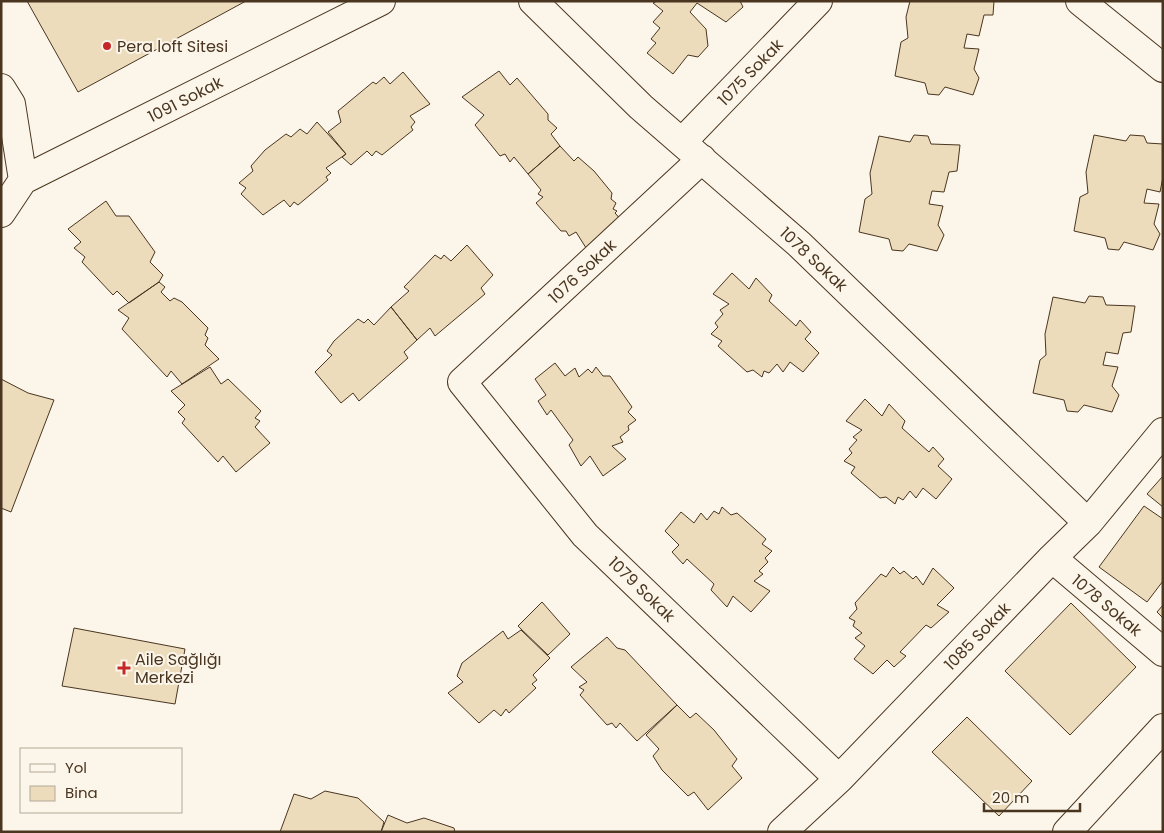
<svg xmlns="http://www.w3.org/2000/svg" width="1164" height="833" font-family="Poppins,sans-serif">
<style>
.building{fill:#ecdcbc;stroke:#4a3520}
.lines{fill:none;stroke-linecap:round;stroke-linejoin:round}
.minor-casing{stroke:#4a3520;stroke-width:30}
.minor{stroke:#fbf6e9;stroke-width:28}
.poi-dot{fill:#c62828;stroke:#fbf6e9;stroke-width:2}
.labels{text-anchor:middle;stroke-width:4;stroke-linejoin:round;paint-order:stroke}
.poi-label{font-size:16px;fill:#4a3520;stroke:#fbf6e9;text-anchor:start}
.street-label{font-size:16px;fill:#4a3520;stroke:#fbf6e9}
</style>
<rect width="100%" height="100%" fill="#fbf6e9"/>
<!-- building -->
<path class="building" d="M 27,1 L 246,1 L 78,92 Z
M 657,1 L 740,1 L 743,7 L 726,22 L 697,3 L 690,12 L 706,29 L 708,46 L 698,57 L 688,55 L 673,74 L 647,53 L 656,43 L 651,39 L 660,28 L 653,22 L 663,11 L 653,3 Z
M 910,1 L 994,1 L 993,15 L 984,15 L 979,36 L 967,34 L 964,48 L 979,49 L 974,69 L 979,78 L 973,95 L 945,87 L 939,95 L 928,94 L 925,83 L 895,76 L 901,42 L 908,38 L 906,17 Z
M 499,71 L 510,85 L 517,78 L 548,114 L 548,120 L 557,128 L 551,134 L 560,146 L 528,174 L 514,157 L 510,162 L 505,154 L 500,156 L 475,125 L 484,115 L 462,97 Z
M 403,72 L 430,104 L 410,116 L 415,122 L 411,127 L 413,130 L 382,155 L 376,151 L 372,156 L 367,151 L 351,165 L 342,157 L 346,154 L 328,132 L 341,122 L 338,111 L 373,82 L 376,84 L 384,77 L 390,84 Z
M 317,122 L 346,154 L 326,168 L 331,173 L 326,177 L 328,180 L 298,205 L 294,202 L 290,207 L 284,200 L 263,215 L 241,194 L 246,188 L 239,183 L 253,171 L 251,166 L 265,150 L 286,134 L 291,137 L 300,129 L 307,134 Z
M 914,135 L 928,136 L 931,144 L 960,145 L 957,171 L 949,172 L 944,192 L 932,191 L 929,204 L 943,206 L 938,225 L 944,235 L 937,251 L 909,244 L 903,251 L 892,250 L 889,239 L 859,232 L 865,199 L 872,194 L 870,173 L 879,136 L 910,142 Z
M 1094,135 L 1126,141 L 1130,135 L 1144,136 L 1147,143 L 1163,144 L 1163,177 L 1160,192 L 1147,189 L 1144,203 L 1159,204 L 1154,224 L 1160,234 L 1153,250 L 1124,242 L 1119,250 L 1108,249 L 1105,238 L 1074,231 L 1080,197 L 1088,193 L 1086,172 Z
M 560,146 L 574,161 L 578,157 L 594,171 L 612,193 L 611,199 L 616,203 L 613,209 L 617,211 L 615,213 L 622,221 L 588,251 L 576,232 L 569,236 L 566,231 L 561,231 L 536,203 L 543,197 L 538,194 L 541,190 L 528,174 Z
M 106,201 L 116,216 L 129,216 L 155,252 L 150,262 L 163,275 L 159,282 L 129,303 L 117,291 L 113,295 L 82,262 L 85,257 L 74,248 L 81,242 L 68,229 Z
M 467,245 L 493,275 L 481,288 L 485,294 L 435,336 L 430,328 L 417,340 L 391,307 L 409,291 L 404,287 L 435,255 L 441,259 L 444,255 L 451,261 Z
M 732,273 L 749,289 L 756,278 L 772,295 L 769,301 L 796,326 L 800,320 L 811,332 L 805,339 L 819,353 L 803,372 L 790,362 L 783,372 L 777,364 L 769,373 L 764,371 L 762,377 L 753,370 L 747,372 L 718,346 L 722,341 L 711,334 L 718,327 L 715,323 L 723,314 L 720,310 L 729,304 L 713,294 Z
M 159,282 L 165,287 L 161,292 L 170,301 L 174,298 L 182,302 L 208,328 L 205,335 L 208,338 L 205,345 L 219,359 L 182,384 L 171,371 L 167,377 L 122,329 L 129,318 L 118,310 Z
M 1089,296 L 1103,297 L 1106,305 L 1135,306 L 1131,332 L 1123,333 L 1118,354 L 1106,352 L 1103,365 L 1118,367 L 1112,386 L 1119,395 L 1112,412 L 1084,405 L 1078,412 L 1067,411 L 1064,400 L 1033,393 L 1040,360 L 1046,355 L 1045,334 L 1053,297 L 1085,303 Z
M 391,307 L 417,340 L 404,352 L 408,358 L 359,401 L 353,393 L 341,403 L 315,372 L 332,355 L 327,351 L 334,341 L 358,319 L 364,323 L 368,319 L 374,325 Z
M 555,363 L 565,376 L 575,368 L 579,377 L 588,369 L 592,373 L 596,367 L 603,376 L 610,376 L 632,407 L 628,412 L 636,420 L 628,426 L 629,430 L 620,437 L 623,442 L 612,446 L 626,459 L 603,476 L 590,456 L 581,466 L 569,445 L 573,440 L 551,410 L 547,415 L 538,401 L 546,395 L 535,379 Z
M 210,367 L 221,384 L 228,379 L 261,411 L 255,418 L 260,421 L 255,427 L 270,443 L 236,472 L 223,456 L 218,462 L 182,423 L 185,419 L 178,412 L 185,405 L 171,391 Z
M 1,379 L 28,393 L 54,400 L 11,512 L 1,508 Z
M 865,399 L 882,416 L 889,404 L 905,421 L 902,428 L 929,452 L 933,447 L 944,459 L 938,466 L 952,479 L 936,499 L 923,488 L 916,498 L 910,491 L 903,500 L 898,497 L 895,504 L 886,497 L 880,498 L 851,473 L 855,467 L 844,461 L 852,453 L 849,449 L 857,440 L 853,437 L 862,430 L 846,421 Z
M 1163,476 L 1163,507 L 1147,494 Z
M 1144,506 L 1163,519 L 1163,581 L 1147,602 L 1099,567 Z
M 722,507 L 731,515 L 737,513 L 766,539 L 762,544 L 772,551 L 765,558 L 768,562 L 759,571 L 763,574 L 754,581 L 770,591 L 751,612 L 733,596 L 727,607 L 711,590 L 714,584 L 687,559 L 683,564 L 672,552 L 679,545 L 665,531 L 681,512 L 694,523 L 701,513 L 707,520 L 714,511 L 719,514 Z
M 893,567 L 900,574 L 904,571 L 913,579 L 916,576 L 923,585 L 933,568 L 954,588 L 937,605 L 949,612 L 931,628 L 926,625 L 900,652 L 906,656 L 894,667 L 887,660 L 873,674 L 854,659 L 865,646 L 855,638 L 862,633 L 853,626 L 855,621 L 849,618 L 857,609 L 855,603 L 881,574 L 886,577 Z
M 542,602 L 570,634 L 548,655 L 518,626 Z
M 1071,603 L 1136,667 L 1070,735 L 1005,671 Z
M 1163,605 L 1163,618 L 1157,612 Z
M 74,628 L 185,649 L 175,704 L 62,686 Z
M 521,630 L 550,658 L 533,675 L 537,680 L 532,684 L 536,688 L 509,713 L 506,709 L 501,716 L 494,710 L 479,723 L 448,693 L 463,682 L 457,676 L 462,663 L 503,631 L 508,639 Z
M 607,637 L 617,648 L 625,650 L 677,705 L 637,741 L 620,723 L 616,728 L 612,723 L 607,725 L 580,695 L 584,690 L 579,687 L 587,682 L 571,667 Z
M 677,705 L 690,718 L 696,713 L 714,730 L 737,759 L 732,766 L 742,778 L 708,810 L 694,792 L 688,796 L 662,770 L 653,756 L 659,749 L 646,735 Z
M 967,717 L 1032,781 L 999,816 L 932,752 Z
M 325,791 L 358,798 L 384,822 L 381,832 L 280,832 L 294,794 L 311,799 Z
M 388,815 L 407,823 L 424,818 L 454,828 L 455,832 L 381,832 Z"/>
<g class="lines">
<defs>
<path id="minor" d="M 533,1 L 641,107 L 799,244 L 1088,523
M 1080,1 L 1163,68
M 1,88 L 11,104 L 23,180
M 682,142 L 818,1
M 702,159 L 462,382 L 585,535 L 839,779
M 1,213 L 23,180 L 381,1
M 1052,558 L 1163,652
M 782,832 L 839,779 L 1052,558 L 1088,523 L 1163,432
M 1067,832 L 1163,728"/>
</defs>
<!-- minor casing -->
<use href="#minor" class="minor-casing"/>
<!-- minor -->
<use href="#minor" class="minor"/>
</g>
<!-- markers -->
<g class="poi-dot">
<circle cx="107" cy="46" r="5"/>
<path d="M121.5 660.5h5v5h5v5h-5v5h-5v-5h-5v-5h5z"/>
</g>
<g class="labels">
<!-- poi labels -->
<g class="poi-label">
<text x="117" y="52">Pera loft Sitesi</text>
<text x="135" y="665">Aile Sağlığı<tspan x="135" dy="18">Merkezi</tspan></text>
</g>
<!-- street labels -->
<g class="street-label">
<text transform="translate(750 72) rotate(-46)" y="6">1075 Sokak</text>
<text transform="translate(185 99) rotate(-27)" y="6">1091 Sokak</text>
<text transform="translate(814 259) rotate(43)" y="6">1078 Sokak</text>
<text transform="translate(582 271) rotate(-43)" y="6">1076 Sokak</text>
<text transform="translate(642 589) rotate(44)" y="6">1079 Sokak</text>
<text transform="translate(1107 605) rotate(40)" y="6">1078 Sokak</text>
<text transform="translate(977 636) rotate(-46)" y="6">1085 Sokak</text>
</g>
</g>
<!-- border -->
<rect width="1164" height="833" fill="none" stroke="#4a3520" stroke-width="5"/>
<!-- legend -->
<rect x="20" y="748" width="162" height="65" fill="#fbf6e9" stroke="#b4a999"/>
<rect x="30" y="764" width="25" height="8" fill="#fbf6e9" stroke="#b4a999"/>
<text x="65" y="773" font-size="15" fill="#4a3520">Yol</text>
<rect x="30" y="786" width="25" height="15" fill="#ecdcbc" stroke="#b4a999"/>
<text x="65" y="798" font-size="15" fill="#4a3520">Bina</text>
<!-- scale -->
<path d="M984 803v8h96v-8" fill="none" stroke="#4a3520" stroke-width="2.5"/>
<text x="992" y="803" font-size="15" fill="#4a3520" stroke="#fbf6e9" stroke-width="4" paint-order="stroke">20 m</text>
</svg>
